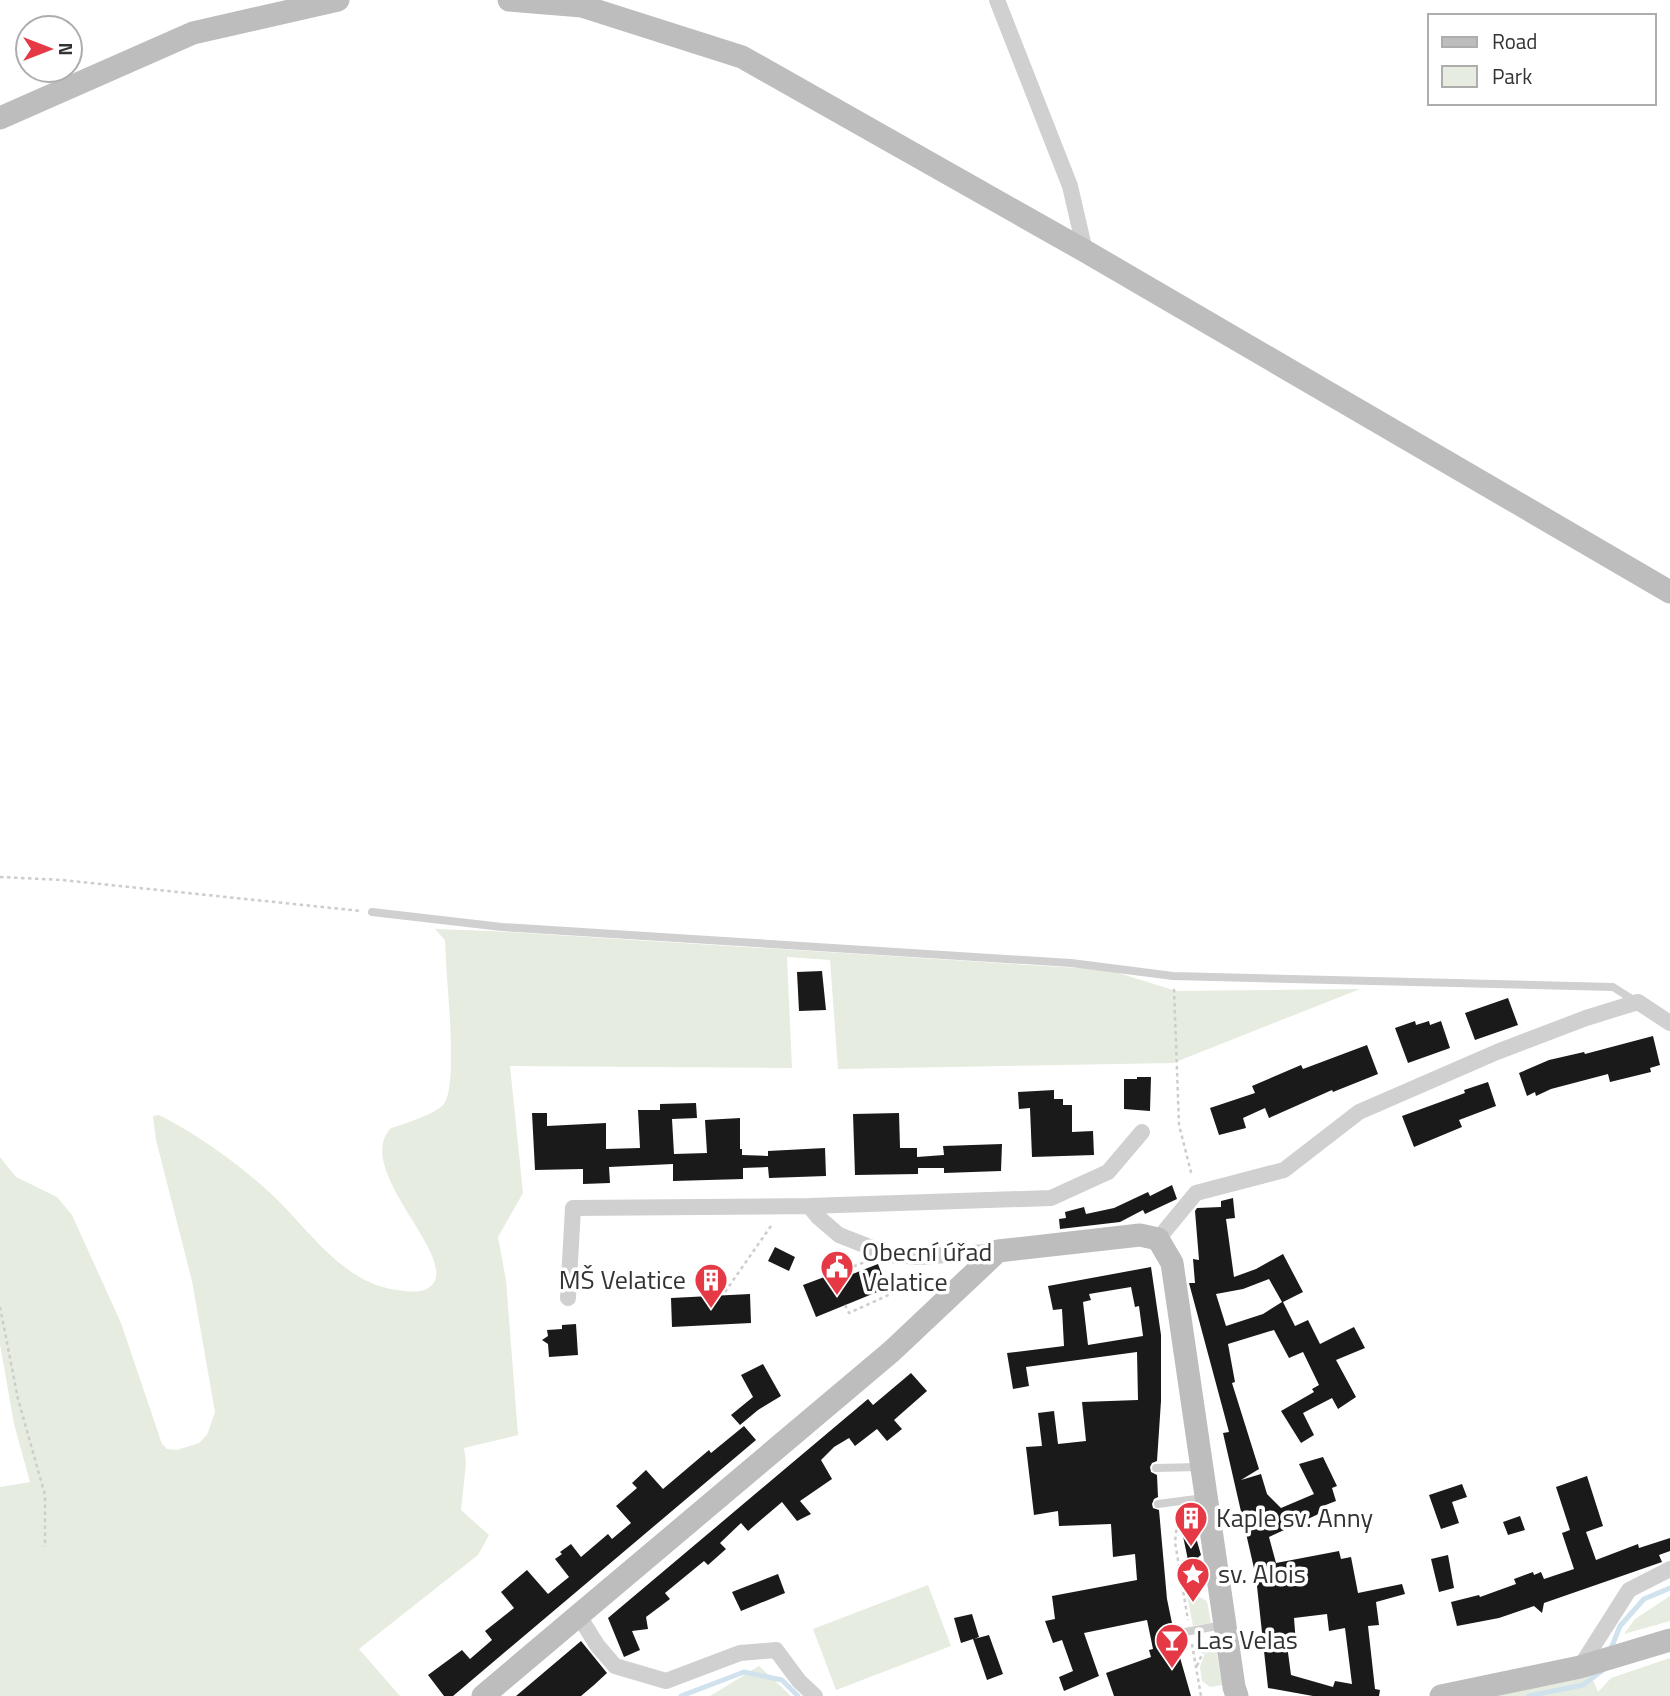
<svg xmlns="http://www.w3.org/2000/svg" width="1670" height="1696" font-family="'Titillium Web',sans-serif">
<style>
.green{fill:#e6ecdf}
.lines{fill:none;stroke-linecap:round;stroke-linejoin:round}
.stream{stroke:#cfe2ee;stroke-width:5}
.building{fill:#1a1a1a;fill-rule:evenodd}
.path{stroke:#cdcdcd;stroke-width:2.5;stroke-dasharray:3.5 3.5;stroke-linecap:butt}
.lane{stroke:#d0d0d0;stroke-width:8}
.street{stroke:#d0d0d0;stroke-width:16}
.secondary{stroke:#bdbdbd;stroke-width:23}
.labels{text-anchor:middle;stroke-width:7;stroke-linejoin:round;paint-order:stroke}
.poi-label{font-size:26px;fill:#333;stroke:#fff;text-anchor:start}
</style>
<rect width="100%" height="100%" fill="#fff"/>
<!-- green -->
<path class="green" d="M 435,929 L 491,931 L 1109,970 L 1176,991 L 1360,989 L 1173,1063 L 838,1069 L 830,960 L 787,957 L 792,1068 L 510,1066 L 523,1193 L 498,1237 L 506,1280 L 518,1435 L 464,1448 L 466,1463 L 461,1510 L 489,1535 L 478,1555 L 359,1649 L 400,1696 L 0,1696 L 0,1487 L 30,1482 L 14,1424 L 0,1344 L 0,1157 L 16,1177 L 57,1197 L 72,1215 L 121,1323 L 162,1444 L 167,1449 L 177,1450 L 199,1443 L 207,1435 L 215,1412 L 192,1281 L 156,1140 L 153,1116 L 159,1115 C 198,1135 235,1161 268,1191 C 307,1226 341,1283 397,1290 C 405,1291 416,1293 424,1290 C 475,1269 349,1172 391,1128 C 404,1124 436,1114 444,1104 C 458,1085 447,987 446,960 L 445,940 Z
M 928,1585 L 951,1646 L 836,1690 L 813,1629 Z
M 1186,1590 L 1207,1601 L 1211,1623 L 1193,1626 Z
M 1670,1596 L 1670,1621 L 1624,1634 L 1635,1619 Z
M 1211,1636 L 1214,1636 L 1222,1685 L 1210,1687 L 1202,1681 L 1200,1667 Z
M 1670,1658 L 1670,1696 L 1483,1696 L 1589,1670 L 1598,1692 L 1611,1678 Z
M 759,1666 L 791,1696 L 710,1696 Z"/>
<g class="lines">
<!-- stream -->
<path class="stream" d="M 1610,1651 L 1620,1626 L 1644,1599 L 1670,1588
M 681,1696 L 744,1672 L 782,1680 L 798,1696
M 1529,1696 L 1583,1685 L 1603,1670"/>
</g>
<!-- building -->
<path class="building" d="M 822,971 L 826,1010 L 799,1011 L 797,972 Z
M 1508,998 L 1518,1025 L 1475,1040 L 1465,1013 Z
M 1415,1021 L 1416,1025 L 1429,1021 L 1430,1025 L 1441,1021 L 1450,1048 L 1408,1063 L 1395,1028 Z
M 1653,1036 L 1660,1065 L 1650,1068 L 1651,1072 L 1610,1082 L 1608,1074 L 1551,1089 L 1536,1096 L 1535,1092 L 1527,1096 L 1519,1073 L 1549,1060 L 1584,1052 L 1585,1054 Z
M 1367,1045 L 1378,1074 L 1333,1092 L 1332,1090 L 1269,1118 L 1265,1108 L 1243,1118 L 1246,1128 L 1219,1135 L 1210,1108 L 1255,1093 L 1252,1086 L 1301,1065 L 1303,1069 Z
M 1137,1077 L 1151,1077 L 1150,1111 L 1124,1109 L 1124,1079 L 1137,1079 Z
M 1488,1082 L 1496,1106 L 1459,1120 L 1462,1127 L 1414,1147 L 1402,1116 L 1465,1093 L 1464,1090 Z
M 1054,1090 L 1054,1099 L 1063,1099 L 1063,1105 L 1072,1105 L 1072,1132 L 1093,1131 L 1094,1155 L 1032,1157 L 1030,1108 L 1019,1109 L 1018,1092 Z
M 696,1103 L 697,1118 L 672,1119 L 674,1154 L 707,1153 L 705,1120 L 740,1118 L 740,1149 L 742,1149 L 742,1155 L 768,1156 L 768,1151 L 825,1148 L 826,1176 L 769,1178 L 768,1167 L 743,1168 L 743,1179 L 673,1181 L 673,1164 L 609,1167 L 610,1183 L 583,1184 L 583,1169 L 535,1170 L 532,1113 L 547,1113 L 547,1126 L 606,1123 L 606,1149 L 640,1148 L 638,1110 L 660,1110 L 660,1104 Z
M 899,1113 L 900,1148 L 917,1148 L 917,1157 L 944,1155 L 943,1146 L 1002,1144 L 1001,1171 L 944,1173 L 944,1168 L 918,1168 L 918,1174 L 855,1175 L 853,1114 Z
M 1172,1185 L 1177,1199 L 1145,1214 L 1143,1210 L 1120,1222 L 1060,1229 L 1059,1219 L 1066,1218 L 1065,1212 L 1084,1207 L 1086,1214 L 1114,1208 L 1148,1192 L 1150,1196 Z
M 1233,1198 L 1235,1218 L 1226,1219 L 1234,1277 L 1256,1269 L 1283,1254 L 1303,1292 L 1283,1302 L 1295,1326 L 1308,1320 L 1320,1344 L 1354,1327 L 1365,1348 L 1336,1360 L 1356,1397 L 1338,1409 L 1332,1398 L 1303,1413 L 1314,1435 L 1301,1443 L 1281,1411 L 1314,1392 L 1312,1389 L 1319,1385 L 1303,1352 L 1289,1358 L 1274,1330 L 1228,1344 L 1235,1382 L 1232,1383 L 1259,1469 L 1241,1480 L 1261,1474 L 1267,1494 L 1281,1508 L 1314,1494 L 1299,1464 L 1323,1457 L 1337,1486 L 1332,1488 L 1336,1501 L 1323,1506 L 1325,1511 L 1269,1537 L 1276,1563 L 1339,1551 L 1341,1559 L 1351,1557 L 1358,1593 L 1402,1584 L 1405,1594 L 1376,1602 L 1379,1625 L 1368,1626 L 1375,1689 L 1380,1690 L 1379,1696 L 1313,1696 L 1268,1688 L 1256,1577 L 1223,1433 L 1229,1432 L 1189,1283 L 1195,1283 L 1193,1259 L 1199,1260 L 1195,1211 L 1197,1208 L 1221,1207 L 1221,1201 ZM 1269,1279 L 1282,1302 L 1263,1314 L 1226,1326 L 1216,1294 L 1243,1289 ZM 1327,1614 L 1329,1631 L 1345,1628 L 1352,1684 L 1335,1681 L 1333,1687 L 1291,1675 L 1287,1645 L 1296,1644 L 1294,1618 Z
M 775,1247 L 795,1257 L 789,1271 L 768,1261 Z
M 842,1260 L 850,1275 L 878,1264 L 887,1288 L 816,1317 L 803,1285 L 827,1276 L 824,1267 Z
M 1151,1267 L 1161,1335 L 1161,1401 L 1157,1461 L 1152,1463 L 1150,1467 L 1151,1472 L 1157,1475 L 1158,1497 L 1154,1499 L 1152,1504 L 1153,1508 L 1159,1510 L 1167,1599 L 1173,1628 L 1168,1631 L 1168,1636 L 1175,1640 L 1191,1696 L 1114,1696 L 1106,1673 L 1151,1657 L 1149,1650 L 1153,1649 L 1147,1620 L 1084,1633 L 1099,1676 L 1064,1691 L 1059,1677 L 1073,1671 L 1062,1640 L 1053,1643 L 1045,1621 L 1055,1619 L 1052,1596 L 1137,1580 L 1135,1554 L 1113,1557 L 1111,1524 L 1059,1526 L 1058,1511 L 1034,1515 L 1026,1447 L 1042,1446 L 1038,1413 L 1054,1411 L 1058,1444 L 1086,1441 L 1082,1402 L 1138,1400 L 1137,1352 L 1026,1367 L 1029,1386 L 1013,1389 L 1007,1353 L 1064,1346 L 1062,1309 L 1053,1310 L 1048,1286 ZM 1131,1287 L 1135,1307 L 1139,1306 L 1143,1336 L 1088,1345 L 1083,1302 L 1091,1300 L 1089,1294 Z
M 750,1294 L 751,1323 L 672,1327 L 671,1298 Z
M 576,1324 L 578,1355 L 549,1357 L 548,1344 L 542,1340 L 548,1336 L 547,1330 L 562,1329 L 562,1325 Z
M 763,1364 L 781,1396 L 758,1410 L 740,1425 L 731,1415 L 753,1397 L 741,1375 Z
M 911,1373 L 927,1391 L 894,1420 L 902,1429 L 887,1441 L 877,1429 L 855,1446 L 849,1438 L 834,1447 L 821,1460 L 832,1479 L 800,1501 L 811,1514 L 797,1521 L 782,1502 L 748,1531 L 741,1523 L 720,1543 L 726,1549 L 708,1565 L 704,1561 L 665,1593 L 670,1599 L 646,1617 L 648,1629 L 632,1631 L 640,1650 L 624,1657 L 608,1618 L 868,1399 L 873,1405 Z
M 744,1426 L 756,1440 L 453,1696 L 444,1696 L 428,1675 L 462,1650 L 470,1659 L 492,1640 L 485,1631 L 514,1608 L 501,1592 L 527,1570 L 548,1594 L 569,1577 L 555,1559 L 562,1554 L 560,1552 L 571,1544 L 581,1557 L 608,1534 L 612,1539 L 631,1523 L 616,1506 L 637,1488 L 632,1483 L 646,1470 L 663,1489 L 709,1450 L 711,1453 Z
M 1587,1476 L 1603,1526 L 1586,1532 L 1596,1560 L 1638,1544 L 1639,1548 L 1670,1538 L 1670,1551 L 1659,1555 L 1662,1562 L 1544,1603 L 1542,1613 L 1534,1606 L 1499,1618 L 1457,1626 L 1451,1602 L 1479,1595 L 1480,1597 L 1516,1584 L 1514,1579 L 1533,1572 L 1534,1575 L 1541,1572 L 1544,1579 L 1574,1569 L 1562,1533 L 1570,1530 L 1556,1487 Z
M 1462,1484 L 1467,1497 L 1452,1502 L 1459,1523 L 1441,1529 L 1429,1495 Z
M 1520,1516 L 1525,1530 L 1508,1535 L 1503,1522 Z
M 1195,1534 L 1201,1555 L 1189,1565 L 1183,1536 Z
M 1448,1555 L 1454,1588 L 1439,1592 L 1431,1559 Z
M 778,1574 L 785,1593 L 741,1611 L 732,1592 Z
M 972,1614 L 979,1637 L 974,1639 L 989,1635 L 1003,1674 L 987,1680 L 973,1639 L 961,1643 L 954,1618 Z
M 581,1641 L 607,1673 L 594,1685 L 581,1696 L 516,1696 Z"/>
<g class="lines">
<!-- path -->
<path class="path" d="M 0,877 L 62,880 L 361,911
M 1174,989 L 1179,1125 L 1192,1176
M 847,1269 L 865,1262
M 725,1292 L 773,1223
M 845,1305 L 849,1313 L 893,1293 L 920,1274
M 0,1307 L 18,1399 L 45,1495 L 45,1547
M 1188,1513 L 1177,1525 L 1175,1542 L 1188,1620
M 1192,1644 L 1201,1696
M 1197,1666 L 1207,1643"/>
<!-- lane -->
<path class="lane" d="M 372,912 L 502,927 L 1071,963 L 1173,976 L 1613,987 L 1635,1001
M 1156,1468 L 1199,1467
M 1158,1504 L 1204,1498
M 1174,1634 L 1223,1625"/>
<!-- street -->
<path class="street" d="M 997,0 L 1070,186 L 1085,251
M 809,1206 L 818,1217 L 839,1235 L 890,1255 L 920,1257 L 998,1251
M 1158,1239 L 1196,1193 L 1284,1170 L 1359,1112 L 1497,1052 L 1586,1018 L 1638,1002 L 1670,1023
M 568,1298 L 573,1208 L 809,1206 L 1051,1198 L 1108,1172 L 1142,1132
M 579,1616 L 597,1645 L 615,1666 L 666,1681 L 740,1653 L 776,1650 L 799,1681 L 815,1696
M 1580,1667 L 1629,1590 L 1670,1569"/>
<!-- secondary -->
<path class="secondary" d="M 509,0 L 582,6 L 742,57 L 1085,251 L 1670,592
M 0,118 L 193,33 L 338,0
M 483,1696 L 892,1351 L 998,1251 L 1140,1235 L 1158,1239 L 1172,1263 L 1234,1687 L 1237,1696
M 1441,1696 L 1580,1667 L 1670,1640"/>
</g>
<!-- icons -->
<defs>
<symbol id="civic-pin" viewBox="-11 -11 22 30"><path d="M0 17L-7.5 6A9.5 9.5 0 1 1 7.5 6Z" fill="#e63946" stroke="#fff"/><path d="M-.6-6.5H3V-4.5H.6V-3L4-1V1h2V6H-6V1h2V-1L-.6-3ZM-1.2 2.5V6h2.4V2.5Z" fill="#fff"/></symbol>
<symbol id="building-pin" viewBox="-11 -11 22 30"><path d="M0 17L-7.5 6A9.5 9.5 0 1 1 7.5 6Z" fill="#e63946" stroke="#fff"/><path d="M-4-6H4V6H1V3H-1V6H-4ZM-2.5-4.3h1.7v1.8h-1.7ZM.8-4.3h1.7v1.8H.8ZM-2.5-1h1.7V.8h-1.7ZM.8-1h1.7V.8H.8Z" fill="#fff"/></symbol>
<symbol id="sight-pin" viewBox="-11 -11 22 30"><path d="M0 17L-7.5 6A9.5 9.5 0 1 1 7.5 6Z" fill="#e63946" stroke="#fff"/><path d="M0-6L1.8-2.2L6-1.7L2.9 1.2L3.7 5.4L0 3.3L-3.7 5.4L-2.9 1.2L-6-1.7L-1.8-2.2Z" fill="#fff"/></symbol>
<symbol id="bar-pin" viewBox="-11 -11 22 30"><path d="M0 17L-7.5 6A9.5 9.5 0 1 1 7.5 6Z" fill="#e63946" stroke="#fff"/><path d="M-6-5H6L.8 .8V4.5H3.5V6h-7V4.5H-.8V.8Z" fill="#fff"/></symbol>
</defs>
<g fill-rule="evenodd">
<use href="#civic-pin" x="818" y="1248" width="38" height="52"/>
<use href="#building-pin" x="692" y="1261" width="38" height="52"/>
<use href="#building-pin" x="1172" y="1499" width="38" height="52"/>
<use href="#sight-pin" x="1174" y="1555" width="38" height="52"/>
<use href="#bar-pin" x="1153" y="1621" width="38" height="52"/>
</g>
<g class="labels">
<!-- poi labels -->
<g class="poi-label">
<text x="862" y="1261">Obecní úřad<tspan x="862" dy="30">Velatice</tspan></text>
<text x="686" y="1289" text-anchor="end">MŠ Velatice</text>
<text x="1216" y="1527">Kaple sv. Anny</text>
<text x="1218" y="1583">sv. Alois</text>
<text x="1196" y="1649">Las Velas</text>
</g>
</g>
<!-- legend -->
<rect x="1428" y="14" width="228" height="91" fill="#ffffff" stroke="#adadad" stroke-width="2"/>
<rect x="1442" y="37" width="35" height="10" fill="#bdbdbd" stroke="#adadad" stroke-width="2"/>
<text x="1492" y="49" font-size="21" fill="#333333">Road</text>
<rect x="1442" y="66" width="35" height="21" fill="#e6ecdf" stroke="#adadad" stroke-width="2"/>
<text x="1492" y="84" font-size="21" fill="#333333">Park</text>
<!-- north arrow -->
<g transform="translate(49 49) rotate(90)"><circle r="33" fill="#ffffff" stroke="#adadad" stroke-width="2"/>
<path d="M0-5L12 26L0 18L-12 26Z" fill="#e63946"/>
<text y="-10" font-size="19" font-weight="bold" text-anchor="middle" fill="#333333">N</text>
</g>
</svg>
